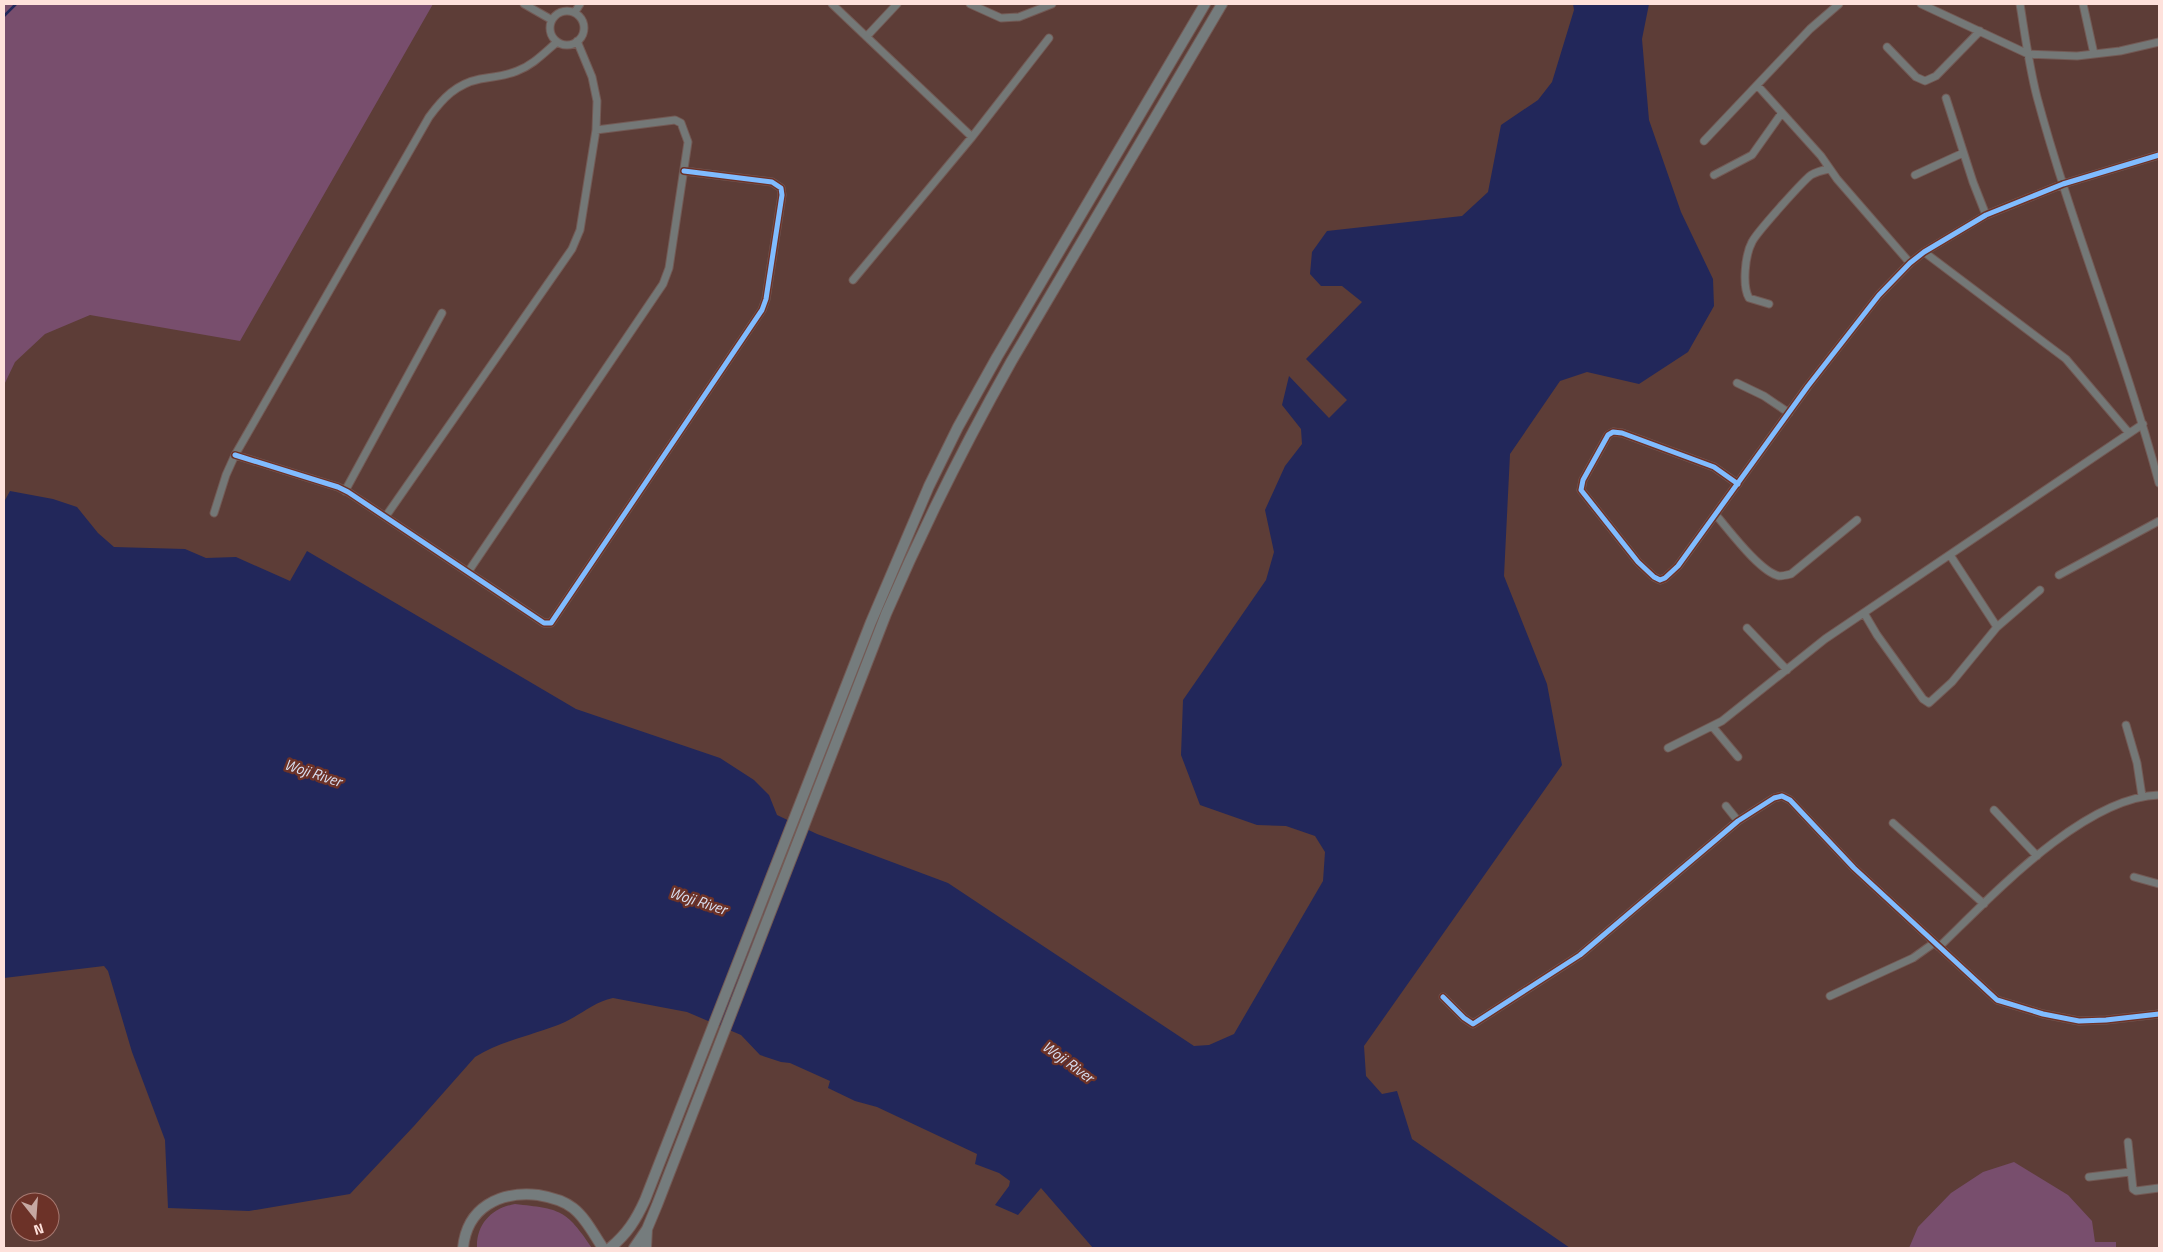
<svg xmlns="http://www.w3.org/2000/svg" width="2163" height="1252" font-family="'Titillium Web',sans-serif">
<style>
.green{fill:#784e6d}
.water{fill:#22275a}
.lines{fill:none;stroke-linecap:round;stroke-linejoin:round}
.stream{stroke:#22275a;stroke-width:2.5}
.street-casing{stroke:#735a55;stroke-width:9}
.secondary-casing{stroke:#735a55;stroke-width:12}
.street{stroke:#747877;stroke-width:7}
.secondary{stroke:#757c7d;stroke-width:10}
.cycleway-casing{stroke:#6c3228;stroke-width:8}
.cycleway{stroke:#80bcff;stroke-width:5}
.labels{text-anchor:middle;stroke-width:5;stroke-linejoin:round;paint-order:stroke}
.water-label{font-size:15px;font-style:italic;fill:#dae0f2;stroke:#6c3228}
</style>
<rect width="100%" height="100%" fill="#5d3d37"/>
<!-- green -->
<path class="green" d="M 4,4 L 433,4 L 240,341 L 90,315 L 45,334 L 15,362 L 4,385 Z
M 2014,1162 L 2068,1195 L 2092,1221 L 2095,1242 L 2116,1242 L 2116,1248 L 1909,1248 L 1918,1227 L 1951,1193 L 1983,1172 Z
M 515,1204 C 560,1209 566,1209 592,1248 L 477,1248 C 476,1224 492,1208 515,1204 Z"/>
<!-- water -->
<path class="water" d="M 1573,4 L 1649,4 L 1642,39 L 1649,120 L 1681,212 L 1713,279 L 1714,306 L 1688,352 L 1639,384 L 1587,372 L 1560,381 L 1510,454 L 1504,576 L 1547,684 L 1562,765 L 1364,1046 L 1366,1076 L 1382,1094 L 1397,1091 L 1412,1139 L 1570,1248 L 1093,1248 L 1041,1188 L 1018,1215 L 995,1205 L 1009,1186 L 1010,1181 L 999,1173 L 975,1164 L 977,1154 L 877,1107 L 855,1101 L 828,1088 L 830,1081 L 790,1063 L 781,1062 L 760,1055 L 741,1035 L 687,1012 L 613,998 C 594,1002 582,1014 565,1022 C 535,1035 502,1040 475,1057 L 414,1126 L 350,1194 L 249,1211 L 168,1208 L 165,1140 L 132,1052 L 108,971 L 104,966 L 4,978 L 4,502 L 10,491 L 53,499 L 77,507 L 98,533 L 114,547 L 185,549 L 206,558 L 236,557 L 290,581 L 307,551 L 576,709 L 720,758 L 754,780 L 769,795 L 777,815 L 817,834 L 948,883 L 1194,1046 L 1209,1045 L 1234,1034 L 1323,881 L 1325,852 L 1315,836 L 1286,826 L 1257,825 L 1200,805 L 1181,755 L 1183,700 L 1266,580 L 1274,552 L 1265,510 L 1285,466 L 1302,444 L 1301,429 L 1282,405 L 1289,376 L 1329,418 L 1347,400 L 1306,359 L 1362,302 L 1342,286 L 1321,286 L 1310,274 L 1312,252 L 1327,231 L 1462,216 L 1488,192 L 1501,125 L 1538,100 L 1552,82 L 1574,10 Z"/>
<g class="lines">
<!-- stream -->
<path class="stream" d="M 4,16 L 16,4"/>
<defs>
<path id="street" d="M 524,4 L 552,20
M 832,4 L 972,137
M 970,4 L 1001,18 L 1019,17 L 1052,4
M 1921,4 L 2028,54 L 2077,56 L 2120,51 L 2159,42
M 2020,4 C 2025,35 2029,66 2037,97 C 2072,227 2124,352 2159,483
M 2083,4 L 2094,54
M550 28a17 17 0 1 1 34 0a17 17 0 1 1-34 0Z
M 575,12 L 580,4
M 867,36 L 897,4
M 1887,47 L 1916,77 L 1925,81 L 1936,76 L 1980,31
M 1757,85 L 1821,156 L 1837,179 L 1910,263
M 1946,98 L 1973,182 L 1986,215
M 1704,141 L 1810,29 L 1839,4
M 1714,175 L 1752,155 L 1781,114
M 1915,175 L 1963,153
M 1924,252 L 2066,359 L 2129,433
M 853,280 L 972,137 L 1049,38
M 1769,304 L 1749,298 C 1742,286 1745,255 1752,242 C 1756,233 1803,181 1811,175 C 1816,172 1824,170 1829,169
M 1737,383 L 1764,396 L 1789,413
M 235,455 L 338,487 L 348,492 L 544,623 L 551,623 L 762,310 L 766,299 L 782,195 L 781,188 L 772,182 L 684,171
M 1738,484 L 1714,467 L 1622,433 L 1613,432 L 1608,435 L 1583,480 L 1581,490 L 1638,562 L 1654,577 L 1660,580 L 1665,578 L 1678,566 L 1808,386 L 1879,295 L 1910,263 L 1924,252 L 1986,215 L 2063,184 L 2159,155
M 345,491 L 442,313
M 214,513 L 226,475 L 235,455 L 429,117 C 443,98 456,84 480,79 C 492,77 505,76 517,71 C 533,65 544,53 557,42
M 1716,515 C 1729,530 1760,572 1779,576 C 1783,576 1787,575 1791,574 L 1857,520
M 386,516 L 572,249 L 580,230 L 596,130 L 597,101 L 592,77 L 577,41
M 1950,555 L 1997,627
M 468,572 L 663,284 L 669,268 L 688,142 L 681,123 L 675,120 L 596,130
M 2059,575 L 2159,521
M 1864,613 L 1877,635 L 1923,699 L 1929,703 L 1952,682 L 1997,627 L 2040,590
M 1747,628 L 1787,670
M 2126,725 L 2137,763 L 2142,796
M 1712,726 L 1738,757
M 1668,748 L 1722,721 L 1825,639 L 2143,424
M 1726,806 L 1738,821
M 1994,810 L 2037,856
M 1893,823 L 1984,904
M 2134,877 L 2159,884
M 1939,947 C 1991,897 2083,797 2159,795
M 1830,996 L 1913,958 L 1934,943
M 1443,997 L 1464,1018 L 1473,1024 L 1580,955 L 1738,821 L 1774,798 L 1782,796 L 1790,800 L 1854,868 L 1997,1000 L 2043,1014 L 2079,1021 L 2106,1020 L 2159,1014
M 2128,1142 L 2133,1189 L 2136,1191 L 2159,1188
M 2089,1177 L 2130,1172"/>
<path id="secondary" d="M 463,1248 C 467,1207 500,1191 538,1195 C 550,1197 563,1200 573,1208 C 586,1218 594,1235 603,1248
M 610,1248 C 627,1234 636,1220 645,1200 L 871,622 L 929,486 L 958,427 L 997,357 L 1205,4
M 634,1248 L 647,1229 L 657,1205 L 886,614 C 923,528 965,444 1011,362 L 1222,4
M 646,1248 L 647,1229"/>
</defs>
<!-- street casing -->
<use href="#street" class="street-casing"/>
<!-- secondary casing -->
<use href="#secondary" class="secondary-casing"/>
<!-- street -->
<use href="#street" class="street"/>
<!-- secondary -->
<use href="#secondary" class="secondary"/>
<defs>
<path id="cycleway" d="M 235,455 L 338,487 L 348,492 L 544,623 L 551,623 L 762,310 L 766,299 L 782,195 L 781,188 L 772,182 L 684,171
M 1738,484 L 1714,467 L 1622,433 L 1613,432 L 1608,435 L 1583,480 L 1581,490 L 1638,562 L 1654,577 L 1660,580 L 1665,578 L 1678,566 L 1808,386 L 1879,295 L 1910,263 L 1924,252 L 1986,215 L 2063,184 L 2159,155
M 1443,997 L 1464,1018 L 1473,1024 L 1580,955 L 1738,821 L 1774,798 L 1782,796 L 1790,800 L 1854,868 L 1997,1000 L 2043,1014 L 2079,1021 L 2106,1020 L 2159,1014"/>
</defs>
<!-- cycleway casing -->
<use href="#cycleway" class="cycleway-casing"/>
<!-- cycleway -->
<use href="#cycleway" class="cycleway"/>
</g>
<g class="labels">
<!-- water labels -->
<g class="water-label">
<text transform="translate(313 773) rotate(18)" y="5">Woji River</text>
<text transform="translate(698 901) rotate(18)" y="5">Woji River</text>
<text transform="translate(1068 1062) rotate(36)" y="5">Woji River</text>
</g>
</g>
<!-- border -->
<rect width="2163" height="1252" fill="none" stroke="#fee1db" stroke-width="10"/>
<!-- north arrow -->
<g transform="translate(35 1217) rotate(163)"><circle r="24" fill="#6c3228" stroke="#a67870"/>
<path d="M0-4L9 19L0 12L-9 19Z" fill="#c6a8a2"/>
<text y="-8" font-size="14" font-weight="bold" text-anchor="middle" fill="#fee1db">N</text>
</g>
</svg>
